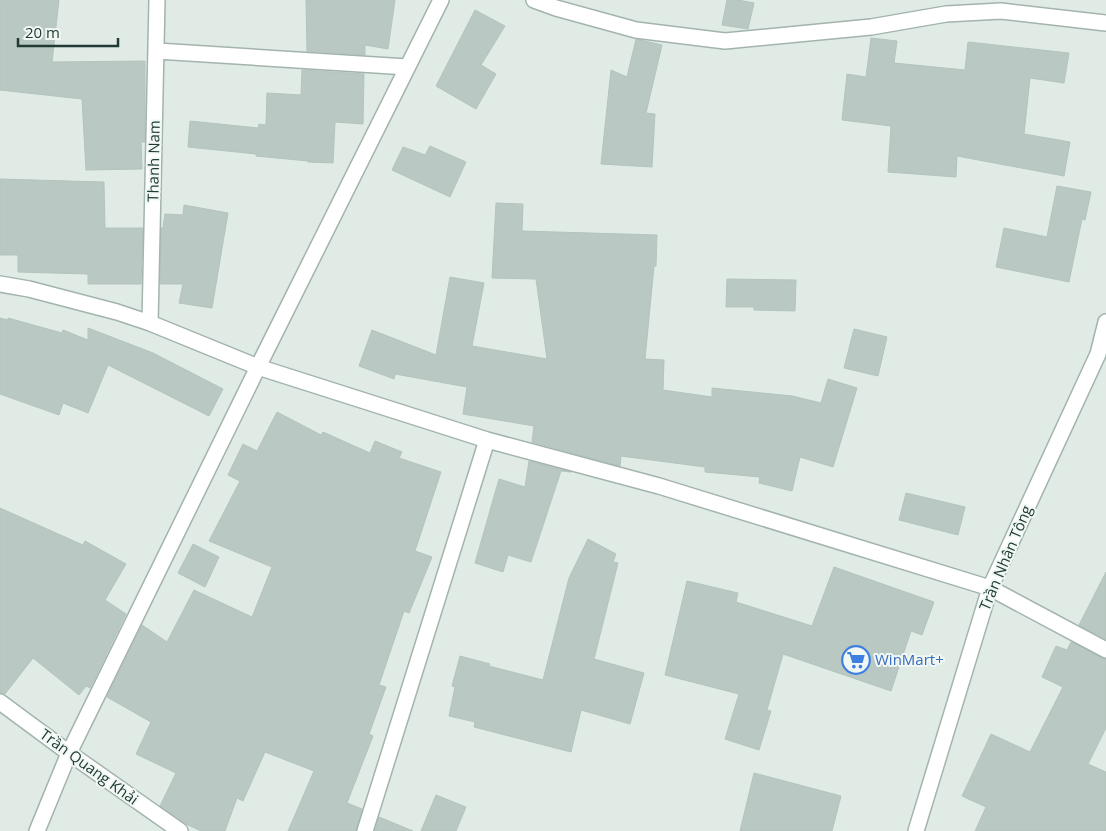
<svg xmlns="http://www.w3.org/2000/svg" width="1106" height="831" font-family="'Open Sans',sans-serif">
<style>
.building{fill:#b9c8c2;stroke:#b3c4bd}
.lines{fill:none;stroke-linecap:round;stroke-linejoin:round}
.minor-casing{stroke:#a3b3ad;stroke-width:18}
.tertiary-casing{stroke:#a3b3ad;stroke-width:18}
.minor{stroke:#fff;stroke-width:15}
.tertiary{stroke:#fff;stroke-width:15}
.labels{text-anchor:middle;stroke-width:4;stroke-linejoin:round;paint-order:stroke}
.street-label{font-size:15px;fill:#213b34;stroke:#f1f8f4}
.shop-label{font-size:15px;fill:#366cbe;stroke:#f1f8f4;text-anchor:start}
</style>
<rect width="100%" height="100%" fill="#e0ebe6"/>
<!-- building -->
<path class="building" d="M 0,0 L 59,0 L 52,62 L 145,61 L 145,142 L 141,142 L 142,169 L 86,170 L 82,99 L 0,90 Z
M 306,0 L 395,0 L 388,49 L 365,45 L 365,55 L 307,51 Z
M 727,0 L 738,0 L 754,3 L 748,29 L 722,25 Z
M 475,10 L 505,26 L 481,65 L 496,74 L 476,109 L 436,86 Z
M 871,38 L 897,41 L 894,63 L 965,70 L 968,42 L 1069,53 L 1064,83 L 1030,78 L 1024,134 L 1070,142 L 1064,176 L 957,156 L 956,177 L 888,172 L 891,126 L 842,120 L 847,74 L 866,77 Z
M 636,39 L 662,45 L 646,113 L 655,114 L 652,167 L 601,164 L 611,70 L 627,77 Z
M 302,70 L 364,74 L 363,124 L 335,122 L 333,163 L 308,162 L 308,161 L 256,156 L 256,154 L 188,147 L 190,121 L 258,128 L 259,124 L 266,125 L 267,93 L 301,95 Z
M 430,146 L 466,162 L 450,197 L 392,170 L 403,147 L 425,155 Z
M 0,179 L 104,182 L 105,228 L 143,228 L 141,284 L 88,284 L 88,274 L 18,272 L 18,255 L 0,255 Z
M 1057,186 L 1091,192 L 1085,220 L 1082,219 L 1069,282 L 996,267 L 1004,228 L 1047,237 Z
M 496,203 L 523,204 L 522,231 L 657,235 L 656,266 L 654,266 L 645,359 L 664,360 L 663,390 L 712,397 L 712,388 L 792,396 L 821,403 L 828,379 L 857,388 L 833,467 L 800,457 L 792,491 L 759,483 L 760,477 L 705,472 L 705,467 L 621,456 L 620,466 L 532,442 L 534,426 L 463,414 L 467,387 L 395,374 L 394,379 L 359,366 L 372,330 L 436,355 L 450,277 L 484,283 L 472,346 L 547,359 L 536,279 L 492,278 Z
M 184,205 L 228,213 L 212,308 L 179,303 L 183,284 L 160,284 L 161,228 L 163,228 L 165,214 L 183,215 Z
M 727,279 L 796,280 L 795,311 L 754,310 L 754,307 L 726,307 Z
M 0,318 L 8,320 L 8,318 L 62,333 L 63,330 L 88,340 L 88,328 L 153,353 L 223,389 L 209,416 L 108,365 L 88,413 L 63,403 L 59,415 L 0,394 Z
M 854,329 L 887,337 L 878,376 L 844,368 Z
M 277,412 L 321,435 L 323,432 L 370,453 L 375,441 L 402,452 L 399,458 L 441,472 L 415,551 L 432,557 L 409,613 L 404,611 L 379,685 L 386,687 L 369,734 L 373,736 L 347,803 L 362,809 L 356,831 L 288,831 L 314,771 L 265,752 L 243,801 L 237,798 L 225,831 L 201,831 L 186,824 L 160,806 L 176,773 L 136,754 L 151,722 L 107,697 L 142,625 L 167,642 L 194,590 L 252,617 L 272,567 L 209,541 L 240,481 L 228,475 L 243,444 L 257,451 Z
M 529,461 L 571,472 L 561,471 L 531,562 L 508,555 L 503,572 L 475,563 L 499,479 L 525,487 Z
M 906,493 L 965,507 L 958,535 L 899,520 Z
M 0,508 L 83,545 L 85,541 L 126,564 L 105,600 L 126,614 L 90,688 L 86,686 L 79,695 L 33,658 L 5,694 L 0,693 Z
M 588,539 L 616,554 L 613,562 L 618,563 L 594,659 L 644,673 L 630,724 L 581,710 L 571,752 L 474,727 L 475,722 L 449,716 L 455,687 L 452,686 L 460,656 L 490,664 L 489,666 L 543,680 L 569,578 Z
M 193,544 L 219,557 L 205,587 L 178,573 Z
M 834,567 L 934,602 L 922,635 L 911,631 L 891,691 L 783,654 L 767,710 L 771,711 L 759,750 L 725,739 L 739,694 L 665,675 L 687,581 L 738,593 L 736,602 L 812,626 Z
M 1106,572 L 1106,639 L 1079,625 Z
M 1071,642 L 1106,659 L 1106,728 L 1088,764 L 1106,772 L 1106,831 L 975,831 L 986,807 L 962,796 L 991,734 L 1030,752 L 1063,687 L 1042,677 L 1056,646 L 1067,650 Z
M 754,773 L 841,796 L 832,831 L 740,831 Z
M 436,795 L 466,807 L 456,831 L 421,831 Z
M 379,817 L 413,831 L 375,831 Z"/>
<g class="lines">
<defs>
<path id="minor" d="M 534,0 L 556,8 L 636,30 L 725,41 L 871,27 L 946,14 L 1001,11 L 1106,23
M 157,51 L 407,67
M 0,284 L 29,289 L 117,312 L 150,323 L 258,367 L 487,440 L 659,486 L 990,588 L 1106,650
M 150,323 L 157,0
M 37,831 L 69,753 L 258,367 L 441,0
M 365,831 L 487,440"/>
<path id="tertiary" d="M 0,702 L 69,753 L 180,831
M 916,831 L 990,588 L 1098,354 L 1106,322"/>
</defs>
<!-- minor casing -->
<use href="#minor" class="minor-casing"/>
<!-- tertiary casing -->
<use href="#tertiary" class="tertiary-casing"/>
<!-- minor -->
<use href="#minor" class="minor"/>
<!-- tertiary -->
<use href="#tertiary" class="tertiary"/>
</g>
<!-- icons -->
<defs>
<symbol id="supermarket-ring" viewBox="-11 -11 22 22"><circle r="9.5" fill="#f1f8f4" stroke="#3f7fe0" stroke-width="1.5"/><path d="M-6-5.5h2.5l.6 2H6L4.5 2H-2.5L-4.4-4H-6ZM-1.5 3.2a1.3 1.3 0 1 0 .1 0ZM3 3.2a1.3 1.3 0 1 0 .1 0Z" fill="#3f7fe0"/></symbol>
</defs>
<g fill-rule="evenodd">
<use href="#supermarket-ring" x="840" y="644" width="32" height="32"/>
</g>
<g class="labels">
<!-- street labels -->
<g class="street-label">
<text transform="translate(154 161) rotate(-89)" y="5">Thanh Nam</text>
<text transform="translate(1006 558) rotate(-67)" y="5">Trần Nhân Tông</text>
<text transform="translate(89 767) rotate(36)" y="5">Trần Quang Khải</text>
</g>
<!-- shop labels -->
<g class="shop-label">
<text x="875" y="665">WinMart+</text>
</g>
</g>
<!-- scale -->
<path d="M18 38v8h100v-8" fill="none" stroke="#213b34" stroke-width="2.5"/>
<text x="25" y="38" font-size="15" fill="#213b34" stroke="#f1f8f4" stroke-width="4" paint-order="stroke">20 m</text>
</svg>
